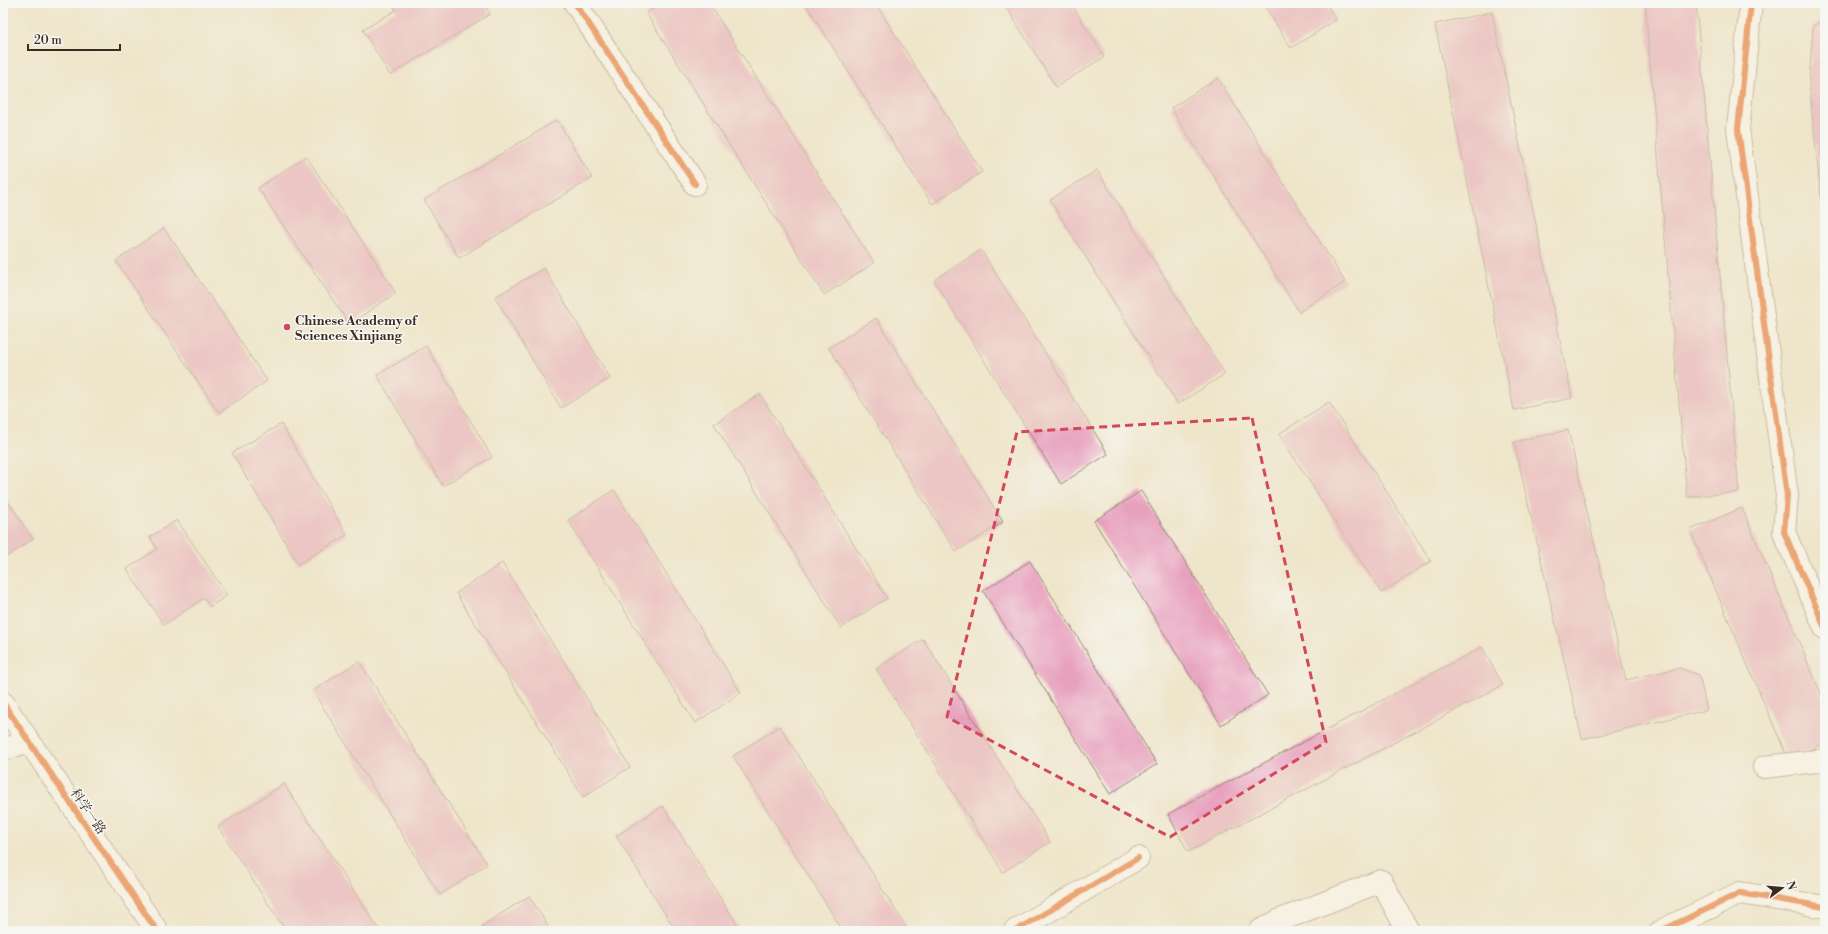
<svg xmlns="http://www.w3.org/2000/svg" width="1828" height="934" font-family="'Libre Bodoni','Noto Serif SC',serif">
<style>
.building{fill:#e8a1bd}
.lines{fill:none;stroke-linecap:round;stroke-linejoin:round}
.minor-casing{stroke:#958874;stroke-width:24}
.minor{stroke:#fff;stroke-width:22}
.cycleway-casing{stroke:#f6f6f2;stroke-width:8}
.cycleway{stroke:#e8590c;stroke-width:6}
.marked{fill:none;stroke:#d1495b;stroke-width:3;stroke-dasharray:8 5;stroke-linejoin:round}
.poi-dot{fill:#d1495b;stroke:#f6f6f2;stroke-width:1.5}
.labels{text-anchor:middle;stroke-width:3;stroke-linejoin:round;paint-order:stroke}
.poi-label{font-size:13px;font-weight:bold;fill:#3b2a1e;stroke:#f6f6f2;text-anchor:start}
.street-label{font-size:13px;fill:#3b2a1e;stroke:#f6f6f2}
</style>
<rect width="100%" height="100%" fill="#f6f6f2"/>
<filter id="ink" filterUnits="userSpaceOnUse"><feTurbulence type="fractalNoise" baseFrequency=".025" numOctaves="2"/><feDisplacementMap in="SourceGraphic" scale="8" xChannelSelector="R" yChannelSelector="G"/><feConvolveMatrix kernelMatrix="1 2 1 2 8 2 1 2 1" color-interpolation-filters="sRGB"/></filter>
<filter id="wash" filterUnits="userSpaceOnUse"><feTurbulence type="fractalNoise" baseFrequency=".012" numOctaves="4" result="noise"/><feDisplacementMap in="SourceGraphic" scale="16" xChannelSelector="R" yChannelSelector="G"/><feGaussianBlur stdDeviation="0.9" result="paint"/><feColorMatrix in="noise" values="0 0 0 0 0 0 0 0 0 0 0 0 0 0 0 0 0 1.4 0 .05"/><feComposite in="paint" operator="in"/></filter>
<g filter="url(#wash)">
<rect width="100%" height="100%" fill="#efe5cb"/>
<g id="blocks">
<!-- building -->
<path class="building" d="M 392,3 L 484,3 L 490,14 L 390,75 L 363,30 L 396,10 Z
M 662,3 L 709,3 L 874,263 L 824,295 L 646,13 Z
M 805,3 L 875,3 L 982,172 L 932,204 Z
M 1004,3 L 1071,3 L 1104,57 L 1056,87 Z
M 1263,3 L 1326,3 L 1336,20 L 1291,48 Z
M 1645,3 L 1696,3 L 1739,492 L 1687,497 Z
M 1492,12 L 1572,398 L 1514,410 L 1435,24 Z
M 1825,18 L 1825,226 L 1824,226 L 1809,84 L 1813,26 Z
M 1218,78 L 1345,282 L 1299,312 L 1171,108 Z
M 557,120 L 592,178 L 459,258 L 424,200 Z
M 306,156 L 396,293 L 349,324 L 258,188 Z
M 1097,170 L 1225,374 L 1178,404 L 1050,200 Z
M 164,228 L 267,381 L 219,413 L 116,261 Z
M 981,250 L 1108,454 L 1061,484 L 934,280 Z
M 544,268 L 610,378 L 561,408 L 495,297 Z
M 876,318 L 1003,522 L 956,552 L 829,348 Z
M 426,346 L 492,457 L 443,486 L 377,375 Z
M 760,394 L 887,598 L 841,628 L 714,424 Z
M 1329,402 L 1431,561 L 1381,593 L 1279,434 Z
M 281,424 L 347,535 L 298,564 L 232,453 Z
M 1568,430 L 1626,680 L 1679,668 L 1699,675 L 1707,710 L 1582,739 L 1514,442 Z
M 614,490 L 741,693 L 695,723 L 568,520 Z
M 1141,491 L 1268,695 L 1221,725 L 1094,521 Z
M 3,494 L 33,539 L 3,559 Z
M 1742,508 L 1825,703 L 1825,743 L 1788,759 L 1690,530 Z
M 177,520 L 227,595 L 210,607 L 204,598 L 164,625 L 127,569 L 157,549 L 150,537 Z
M 1030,561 L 1157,764 L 1110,794 L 983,591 Z
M 502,563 L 630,767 L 583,797 L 456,593 Z
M 923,639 L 1050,842 L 1003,872 L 876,669 Z
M 1482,647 L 1503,685 L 1188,852 L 1168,814 Z
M 359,661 L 487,864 L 440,895 L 313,691 Z
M 780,726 L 908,930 L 905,931 L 843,931 L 733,756 Z
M 284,784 L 380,931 L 286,931 L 218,827 Z
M 663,806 L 741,931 L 676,931 L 616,836 Z
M 529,896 L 551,931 L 485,931 L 482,926 Z"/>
</g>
</g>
<g filter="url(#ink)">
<use href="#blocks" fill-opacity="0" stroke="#958874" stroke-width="1"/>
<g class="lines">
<defs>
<path id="minor" d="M 575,3 L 695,184
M 1751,3 L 1738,129 L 1787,496 L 1784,532 L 1825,628
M 3,703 L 157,931
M 3,750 L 28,741
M 1764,767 L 1825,760
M 1015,931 L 1138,858
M 1260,931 L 1278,921 L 1381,881 L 1408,931
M 1661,931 L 1740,893 L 1825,907"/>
</defs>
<!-- minor casing -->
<use href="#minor" class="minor-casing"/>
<!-- minor -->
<use href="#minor" class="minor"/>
<defs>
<path id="cycleway" d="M 575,3 L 695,184
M 1751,3 L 1738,129 L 1787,496 L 1784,532 L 1825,628
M 3,703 L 157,931
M 1015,931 L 1138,858
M 1661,931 L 1740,893 L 1825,907"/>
</defs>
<!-- cycleway casing -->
<use href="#cycleway" class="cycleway-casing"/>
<!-- cycleway -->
<use href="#cycleway" class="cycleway"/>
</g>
</g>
<!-- marked area -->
<path d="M0 0H1828V934H0ZM 1252,418 L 1326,742 L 1170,837 L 947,717 L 1017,432 Z" fill="#efe5cb" fill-opacity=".55" fill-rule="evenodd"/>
<path class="marked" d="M 1252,418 L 1326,742 L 1170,837 L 947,717 L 1017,432 Z"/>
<!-- markers -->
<circle class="poi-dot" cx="287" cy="327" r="4"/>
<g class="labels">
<!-- poi labels -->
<g class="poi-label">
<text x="295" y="325">Chinese Academy of<tspan x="295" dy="15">Sciences Xinjiang</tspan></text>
</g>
<!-- street labels -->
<g class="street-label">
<text transform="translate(89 811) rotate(56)" y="5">科学一路</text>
</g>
</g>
<!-- margin -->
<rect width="1828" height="934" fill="none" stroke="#f6f6f2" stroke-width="16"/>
<!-- north arrow -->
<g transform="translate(1782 888) rotate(74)" stroke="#f6f6f2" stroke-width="3" paint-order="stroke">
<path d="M0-3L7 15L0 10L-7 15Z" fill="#3b2a1e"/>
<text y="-6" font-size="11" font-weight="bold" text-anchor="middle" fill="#3b2a1e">N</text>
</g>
<!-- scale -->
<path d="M28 44v6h92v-6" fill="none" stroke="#3b2a1e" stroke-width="2"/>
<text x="34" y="44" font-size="12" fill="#3b2a1e" stroke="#f6f6f2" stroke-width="3" paint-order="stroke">20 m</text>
</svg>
